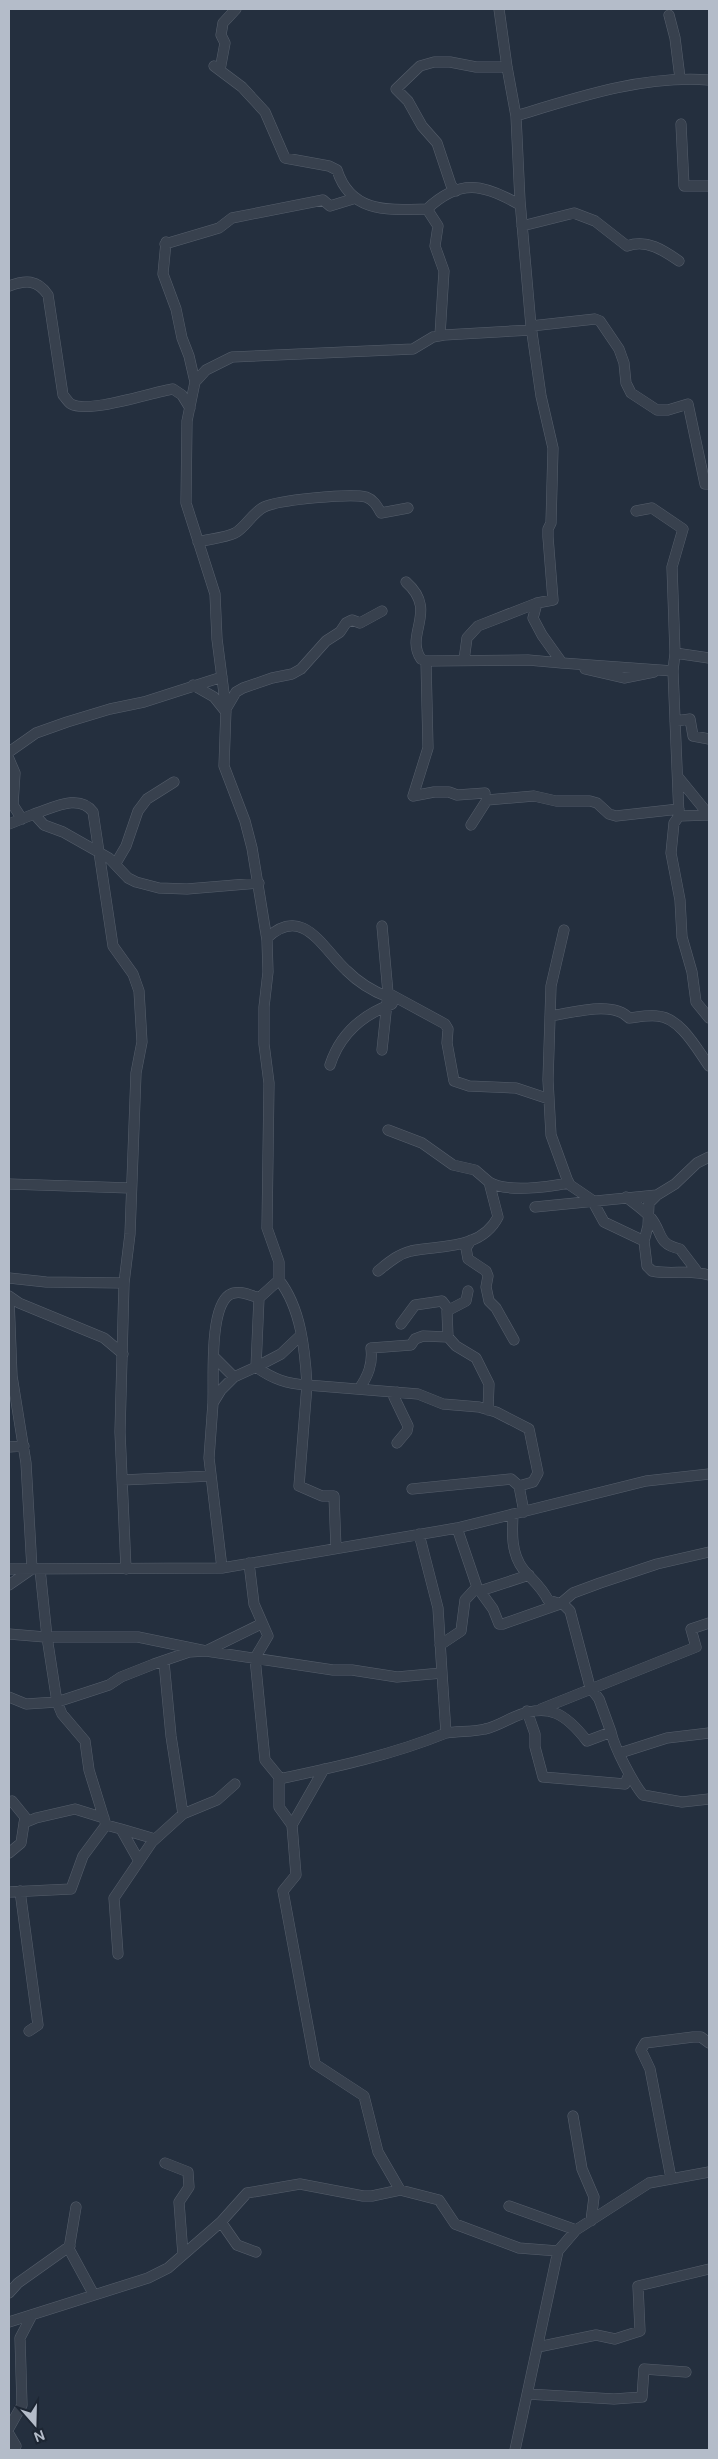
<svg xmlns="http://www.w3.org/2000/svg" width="718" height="2459" font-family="'DM Sans',sans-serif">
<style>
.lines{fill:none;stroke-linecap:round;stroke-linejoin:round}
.minor-casing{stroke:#565f6c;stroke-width:11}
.minor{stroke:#38414e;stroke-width:10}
</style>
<rect width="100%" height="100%" fill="#242f3e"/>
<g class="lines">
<defs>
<path id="minor" d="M 499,9 L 507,67 L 516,116 L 520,201 L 531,326 L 541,396 L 553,448 L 551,523 L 548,529 L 548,537 L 553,600 L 537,603 L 533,618 L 542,635 L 562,663 L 673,671 L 679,816 L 709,815
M 669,15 L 675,38 L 680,78
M 214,66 L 242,87 L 265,112 L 285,158 L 329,166 L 337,170 C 351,214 389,210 427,209 C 460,178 484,184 520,205
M 220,70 L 225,43 L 221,35 L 223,23 L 236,9
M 516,116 C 578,97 644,75 709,80
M 681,124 L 684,186 L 709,186
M 456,191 L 451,185 L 437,143 L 422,126 L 408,101 L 396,89 L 420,66 L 434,62 L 450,62 L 476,67 L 507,67
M 427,209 L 438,226 L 435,246 L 444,271 L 440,335
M 522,226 L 574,213 L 595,221 L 627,246 C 647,239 663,250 679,261
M 166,242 L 163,274 L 176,309 L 182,338 L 189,356 L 195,382 L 187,421 L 186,503 L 215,594 L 217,639 L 226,709 L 224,766 L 245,821 L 252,848 L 267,940 L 268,972 L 264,1007 L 264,1044 L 269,1083 L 267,1228 L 279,1262 L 279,1280 L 259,1298 L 256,1367 L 234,1377 L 221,1390 L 213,1403 L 209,1458 L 222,1568
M 165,244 L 219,228 L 232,218 L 323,200 L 330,206 L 356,198
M 9,286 C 25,280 37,279 48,295 L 63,395 C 65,397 68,402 71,404 C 89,414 152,392 173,389 L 182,395 L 190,408
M 531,326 L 595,319 L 600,321 L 619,349 L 624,363 L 626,383 L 631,393 L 657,410 L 668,410 L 688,404 L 705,484 L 709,484
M 195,382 L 206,370 L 232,357 L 413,349 L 433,337 L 444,335 L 532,330
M 636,511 L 652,508 L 683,529 L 672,567 L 675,653
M 198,542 C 209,539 224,538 235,533 C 246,527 252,513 264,507 C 278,500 350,493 366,497 C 374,500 377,506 381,513 L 408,508
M 406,582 C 439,611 404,634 421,659 L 426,661 L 528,660 L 562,663
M 464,660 L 467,638 L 478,626 L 537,603
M 426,661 L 428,748 L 413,796 L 434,792 L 449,792 L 457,795 L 485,793
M 585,669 L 624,678 L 654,672
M 673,671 L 675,653 L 709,658
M 193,685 L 214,697 L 226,712
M 226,709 L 236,692 L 243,688 L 272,678 L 292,674 L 301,669 L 326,641 L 340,632 L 346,623 L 352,620 L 360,623 L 382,611
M 675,721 L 690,719 L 693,736 L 709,739
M 9,752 L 36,733 L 67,722 L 110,709 L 144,702 L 222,677
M 9,759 L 15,773 L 13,805 L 22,819
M 678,777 L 709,815
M 34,814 C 53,808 79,793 93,812 L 113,946 L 133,974 L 139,991 L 142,1042 L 136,1073 L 130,1234 L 124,1283 L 120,1432 L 126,1569
M 679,816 L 674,823 L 671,853 L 680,900 L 682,937 L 692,972 L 696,1002 L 709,1018
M 9,824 L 34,814 L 44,825 L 63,832 L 109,858 L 128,878 L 136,882 L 159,888 L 187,889 L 259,883
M 471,825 L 487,800 L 534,796 L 556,801 L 590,801 L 597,803 L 609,814 L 616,816 L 679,809
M 116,863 L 126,846 L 138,811 L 147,799 L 174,782
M 382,926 L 388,993
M 564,930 L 551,986 L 548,1080 L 551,1135 L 567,1179 L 570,1185 L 592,1200 L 604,1222 L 644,1241 L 647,1266 L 652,1271 C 672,1275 690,1269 709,1275
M 267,938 C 303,904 323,949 346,970 C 358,982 372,991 388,997
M 550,1016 C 572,1013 613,1000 629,1018 C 638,1017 648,1015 657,1016 C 680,1017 697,1049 709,1066
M 382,1050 L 388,993 L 445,1024 L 448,1029 L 447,1043 L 454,1081 L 469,1086 L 516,1088 L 549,1099
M 330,1065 C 340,1034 362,1015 392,1004
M 388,1130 L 422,1143 L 453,1165 L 475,1170 L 489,1182
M 9,1184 L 130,1188
M 626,1197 C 635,1204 644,1210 651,1218 C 663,1233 657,1244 680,1249 L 696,1270
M 535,1207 L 657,1195 L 675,1184 L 697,1163 L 709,1157
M 471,1240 L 466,1248 L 468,1259 L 486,1271 L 488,1276 L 486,1287 L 489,1301 L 496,1308 L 514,1340
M 644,1241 L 648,1226 L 649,1203 L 657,1195
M 378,1271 C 388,1263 398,1254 411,1251 C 441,1245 481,1250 498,1217 L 489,1182 C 507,1193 548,1187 568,1183
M 9,1278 L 46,1282 L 124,1283
M 468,1291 L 466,1301 L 447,1311 L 448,1337 L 456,1346 L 476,1358 L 489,1384 L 488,1410
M 9,1296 L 19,1303 L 104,1338 L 123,1354
M 9,1298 L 12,1376 L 26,1463 L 32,1569 L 9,1585
M 401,1324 L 415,1305 L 442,1301 L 449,1310
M 214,1357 L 234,1377
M 256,1367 C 273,1379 287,1384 307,1385 C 305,1350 301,1308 279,1280
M 256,1367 L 281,1354 L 300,1336
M 359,1389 C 368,1376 373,1364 371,1348 L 411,1345 L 415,1339 L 423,1336 L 448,1337
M 213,1402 C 214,1378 209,1309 229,1295 C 238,1289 250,1295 259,1298
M 397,1443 L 407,1431 L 408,1426 L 394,1397 L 397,1392
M 9,1447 L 24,1446
M 122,1480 L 211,1476
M 412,1489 L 511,1479 L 519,1486
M 513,1514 C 512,1533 511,1553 523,1569 C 532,1580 541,1586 548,1600 L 564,1605 L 570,1611 L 590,1687 L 599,1699 L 611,1732
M 419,1534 L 438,1608 L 442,1673
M 336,1548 L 334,1496 L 322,1496 L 299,1486 L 307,1385 L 418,1394 L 443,1404 L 479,1407 L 496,1412 L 529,1429 L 538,1473 L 533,1482 L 519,1486 L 524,1512
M 249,1563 L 254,1604 L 268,1636 L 255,1658 L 265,1760 L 279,1777 L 279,1807 L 292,1825 L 296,1875 L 283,1891 L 315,2064 L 364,2096 L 378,2152 L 400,2190
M 9,1569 L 222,1568 L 457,1528 L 646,1481 L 709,1474
M 475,1590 L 480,1591 L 529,1575
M 480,1591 L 493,1609 L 499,1624 L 503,1624 L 560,1604 L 573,1593 L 600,1583 L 657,1564 L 709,1552
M 9,1634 L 45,1637 L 138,1637 L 206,1651 L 333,1670 L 352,1670 L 397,1677 L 442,1673 L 446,1733 C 459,1731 473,1732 485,1729 C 495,1727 505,1721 514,1717 C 549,1702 566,1714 587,1741 L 611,1732 C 614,1747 633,1783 643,1795 L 682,1802 L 709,1799
M 440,1645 L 461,1631 L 465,1600 L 477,1587 L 457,1528
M 164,1662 L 171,1736 L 183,1814
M 9,1697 L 26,1704 L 57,1702 L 109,1685 L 121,1677 L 154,1664 L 189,1652 L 206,1651 L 261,1624
M 541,1709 L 696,1647 L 691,1629 L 709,1623
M 527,1711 L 535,1734 L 535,1747 L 543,1777 L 625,1784 L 629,1774
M 620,1753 L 667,1738 L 709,1733
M 279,1779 C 336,1767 392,1755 446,1733
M 24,1823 L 36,1818 L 75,1809 L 104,1818
M 106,1825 L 121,1829 L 139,1861
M 292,1825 L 324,1769
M 121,1829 L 155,1839
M 9,1853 L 21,1843 L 25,1817 L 12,1801
M 20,1891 L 38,2025 L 29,2031
M 9,1892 L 71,1889 L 83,1856 L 106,1825 L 89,1770 L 85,1741 L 62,1714 L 57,1702 L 47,1637 L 40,1569
M 118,1954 L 114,1898 L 152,1842 L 183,1814 L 217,1800 L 235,1784
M 573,2116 L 582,2169 L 594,2197 L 591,2221
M 165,2163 L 188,2172 L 189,2187 L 179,2202 L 183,2255
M 671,2178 L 650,2069 L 641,2050 L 645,2043 L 693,2037 L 701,2037 L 709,2043
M 509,2206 L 576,2230
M 76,2207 L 69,2249 L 94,2295
M 221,2222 L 237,2245 L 256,2252
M 9,2293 L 18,2283 L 70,2246
M 9,2322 L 148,2278 L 168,2268 L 221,2222 L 247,2193 L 300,2184 L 363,2196 L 372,2196 L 400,2190 L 439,2200 L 455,2224 L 519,2248 L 558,2251
M 538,2347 L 596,2335 L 615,2339 L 640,2331 L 638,2286 L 709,2269
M 527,2394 L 614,2399 L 642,2397 L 644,2369 L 686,2372
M 9,2428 L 22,2405 L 20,2338 L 32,2315
M 9,2434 L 16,2446 L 9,2450
M 515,2450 L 558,2251 L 576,2230 L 649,2183 L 709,2172"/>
</defs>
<!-- minor casing -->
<use href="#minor" class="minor-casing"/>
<!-- minor -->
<use href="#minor" class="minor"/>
</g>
<!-- border -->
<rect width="718" height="2459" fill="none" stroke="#b4bcc9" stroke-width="20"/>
<!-- north arrow -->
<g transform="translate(35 2424) rotate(160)" stroke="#1d2633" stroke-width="4" paint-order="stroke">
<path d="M0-4L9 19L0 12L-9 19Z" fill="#b4bcc9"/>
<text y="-8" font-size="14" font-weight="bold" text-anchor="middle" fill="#b4bcc9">N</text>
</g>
</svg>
